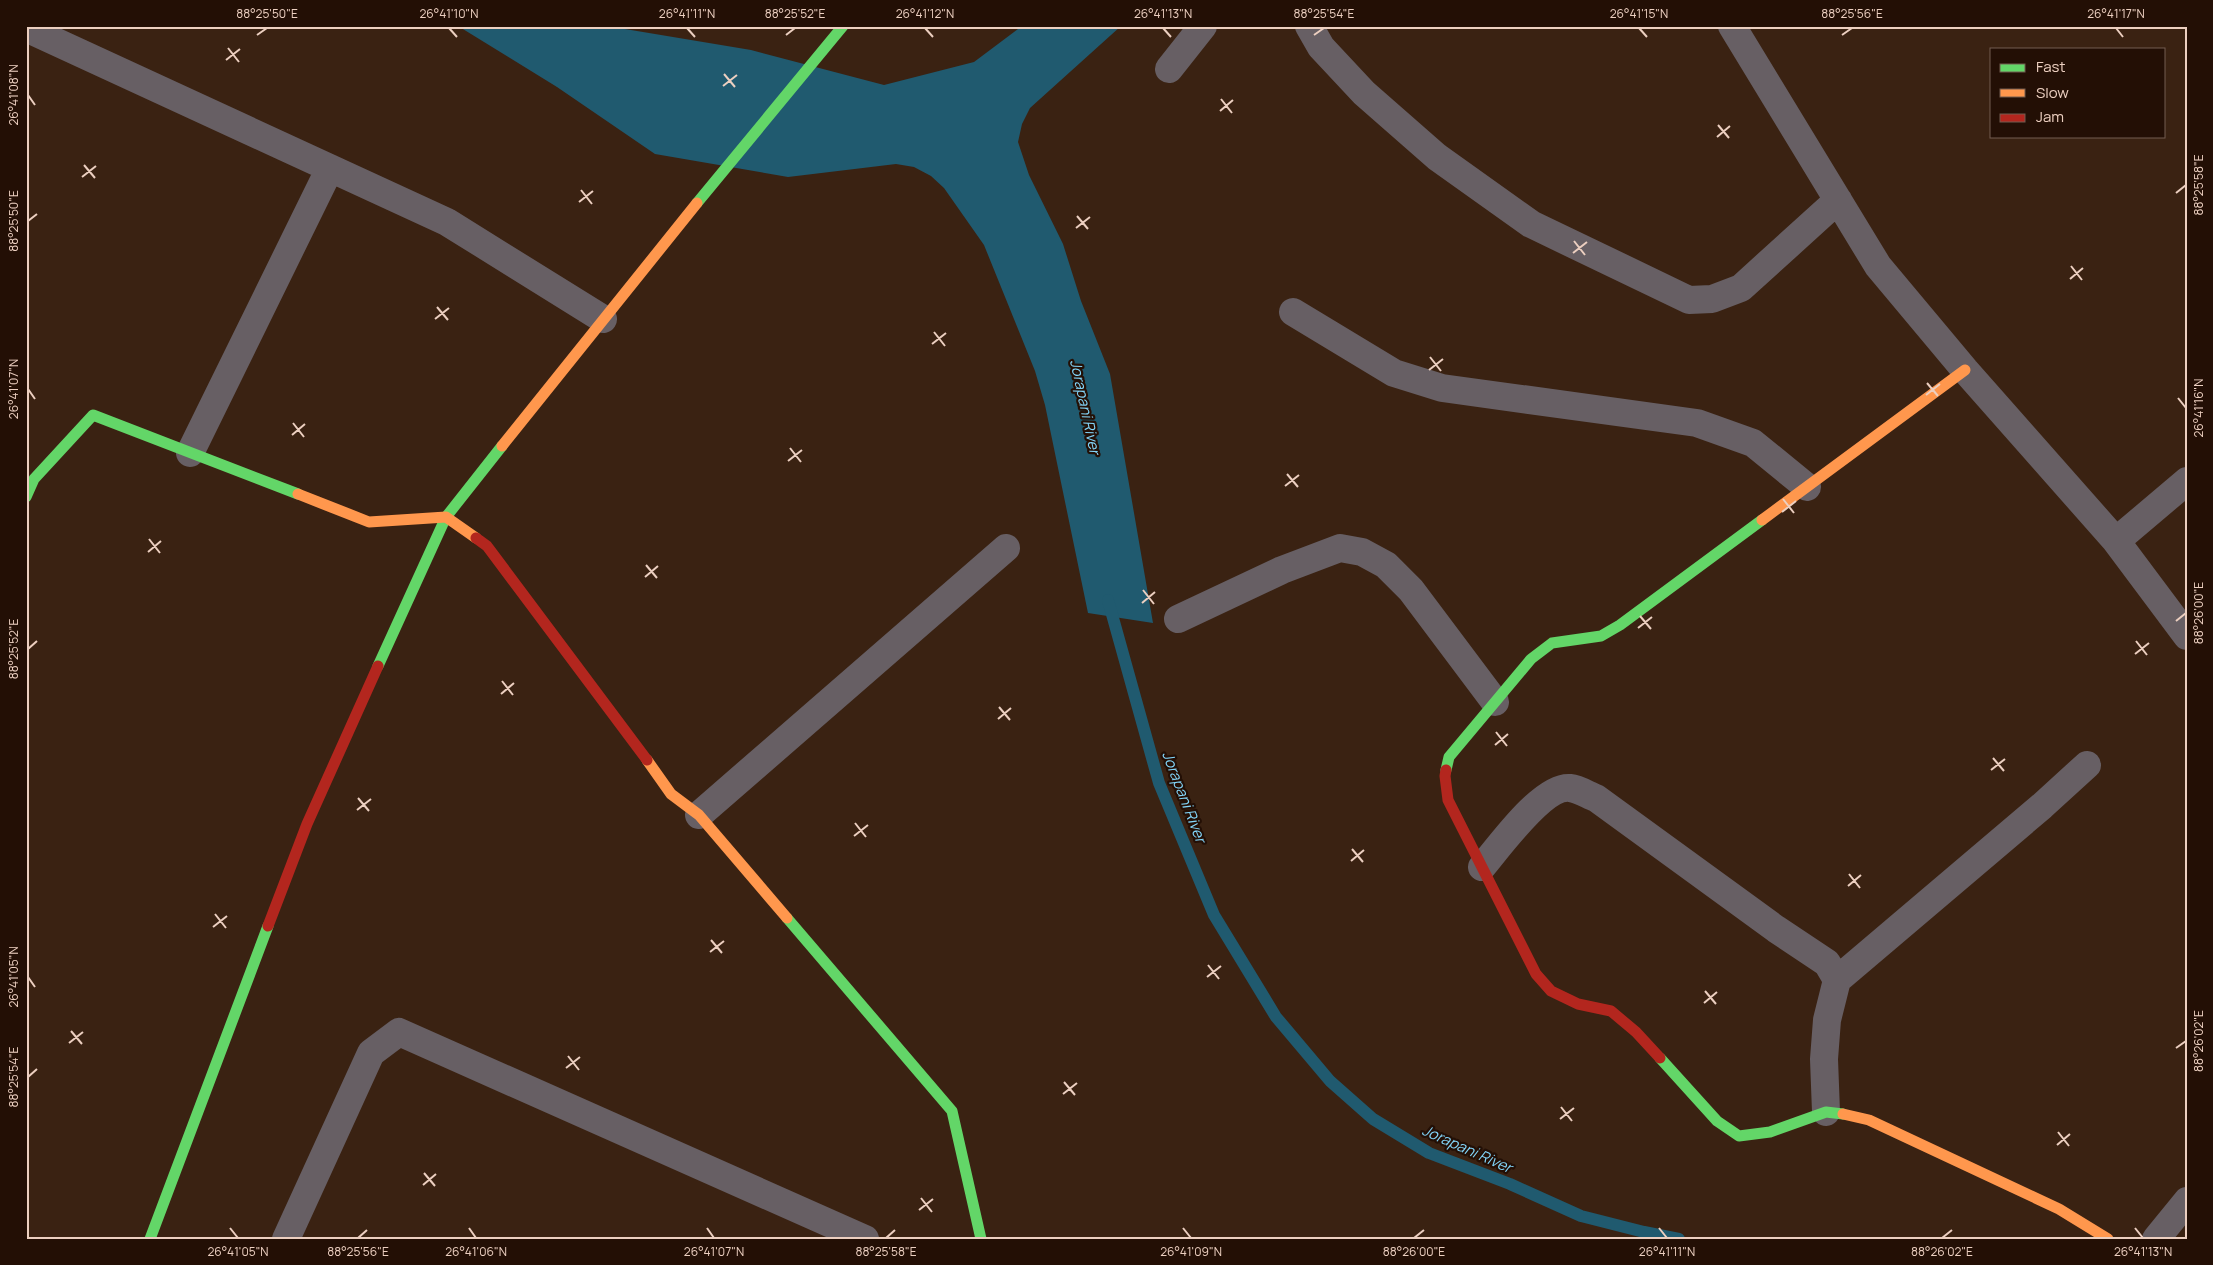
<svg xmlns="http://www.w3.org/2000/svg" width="2213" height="1265" font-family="Manrope,sans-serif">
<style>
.water{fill:#205a6f}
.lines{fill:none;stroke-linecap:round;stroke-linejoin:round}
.stream{stroke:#205a6f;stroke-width:12}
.street{stroke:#675f64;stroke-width:28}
.fast{stroke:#63d668;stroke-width:11}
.slow{stroke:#ff974d;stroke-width:11}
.jam{stroke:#b3261e;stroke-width:11}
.ticks{fill:none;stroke:#eccfc0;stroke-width:2}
.labels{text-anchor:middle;stroke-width:4.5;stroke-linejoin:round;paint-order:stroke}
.water-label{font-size:15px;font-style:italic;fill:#83d5f9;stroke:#230f05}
.neatline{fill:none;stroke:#eccfc0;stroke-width:2}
.ticks-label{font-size:12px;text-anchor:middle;fill:#eccfc0}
</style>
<rect width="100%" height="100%" fill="#3a2212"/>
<!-- water -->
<path class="water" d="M 458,26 L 619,26 L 625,29 L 751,50 L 884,85 L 974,62 L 1022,26 L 1121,26 L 1030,108 L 1022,124 L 1018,142 L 1029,175 L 1063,244 L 1081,301 L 1110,374 L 1153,623 L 1088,613 L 1045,405 L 1035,371 L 984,245 L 944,188 L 931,176 L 914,167 L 896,164 L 788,177 L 655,154 L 557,87 Z"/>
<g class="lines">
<!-- stream -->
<path class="stream" d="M 1108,600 L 1159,783 L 1214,915 L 1276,1017 L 1330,1081 L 1373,1119 L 1429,1153 L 1510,1184 L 1581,1216 L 1644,1232 L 1679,1239"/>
<!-- street -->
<path class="street" d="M 1309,26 L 1321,47 L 1364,93 L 1437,157 L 1531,224 L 1689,300 L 1712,299 L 1741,288 L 1838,200
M 1732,26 L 1878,266 L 1965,370 L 2116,541 L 2187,636
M 26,28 L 447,222 L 603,319
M 1169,69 L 1203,26
M 1293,312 L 1394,373 L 1442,388 L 1697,423 L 1753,443 L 1807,487
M 190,453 L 330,168
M 2116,541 L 2187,481
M 1178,619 L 1282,570 L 1340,548 L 1362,552 L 1386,565 L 1411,590 L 1495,702
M 699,815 L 1006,548
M 1482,867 C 1499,847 1543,785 1570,788 C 1579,789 1588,795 1596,798 L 1776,929 L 1827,963 L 1837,980 L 1827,1020 L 1824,1059 L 1826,1112
M 1837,980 L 2042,806 L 2087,765
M 286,1239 L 371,1053 L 399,1032 L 865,1239
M 2156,1239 L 2187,1201"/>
<!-- fast -->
<path class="fast" d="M 697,203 L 843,26
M 26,497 L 34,479 L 93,415 L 298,494
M 378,666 L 446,517 L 502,446
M 1446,770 L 1449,757 L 1531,659 L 1552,643 L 1601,636 L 1620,625 L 1762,520
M 787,918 L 952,1111 L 981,1239
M 1660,1058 L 1717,1121 L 1739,1136 L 1770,1132 L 1826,1112 L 1843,1114
M 150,1239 L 268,926"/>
<!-- slow -->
<path class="slow" d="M 502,446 L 697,203
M 298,494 L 369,522 L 446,517 L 476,538
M 1762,520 L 1965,370
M 647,760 L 671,794 L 699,815 L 787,918
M 1843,1114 L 1869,1120 L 2059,1209 L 2108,1239"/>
<!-- jam -->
<path class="jam" d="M 476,538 L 487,546 L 647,760
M 1446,770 L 1445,776 L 1448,800 L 1536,974 L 1551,991 L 1578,1004 L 1611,1011 L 1636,1032 L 1660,1058
M 268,926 L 307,824 L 378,666"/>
</g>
<!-- ticks -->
<path class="ticks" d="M 449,28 L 457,37M 687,28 L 695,37M 925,28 L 933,37M 1163,28 L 1171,37M 1639,28 L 1647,37M 2116,28 L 2123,37M 257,35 L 267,28M 786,35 L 795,28M 1314,35 L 1324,28M 1842,35 L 1852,28M 228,48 L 239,62M 226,60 L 240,49M 724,74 L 735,87M 723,86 L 737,75M 28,95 L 35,105M 1221,99 L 1232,113M 1220,111 L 1233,100M 1718,125 L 1729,138M 1717,137 L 1730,126M 84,165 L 95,178M 82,177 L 96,166M 581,190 L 592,204M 2176,193 L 2186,185M 579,202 L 593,191M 1077,216 L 1088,229M 28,221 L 37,214M 1076,228 L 1090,217M 1574,241 L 1585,255M 1573,253 L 1587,242M 2071,266 L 2082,280M 2070,279 L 2083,268M 437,307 L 448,320M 435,319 L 449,308M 934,332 L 945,346M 932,344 L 946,333M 1430,357 L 1441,371M 1429,370 L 1443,359M 1927,383 L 1938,396M 28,389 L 35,399M 1926,395 L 1940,384M 2178,398 L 2186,408M 293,423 L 304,437M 292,435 L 305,424M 790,448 L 801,462M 788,461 L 802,450M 1287,474 L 1298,487M 1285,486 L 1299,475M 1783,499 L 1794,513M 1782,512 L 1796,501M 149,539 L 160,553M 148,552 L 161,541M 646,565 L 657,578M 645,577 L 658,566M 1143,590 L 1154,604M 1142,603 L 1155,592M 1640,616 L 1651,629M 2176,621 L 2186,613M 1638,628 L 1652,617M 2136,641 L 2147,655M 28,649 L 37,641M 2135,654 L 2149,643M 502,681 L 513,695M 501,694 L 514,683M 999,707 L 1010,720M 998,719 L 1011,708M 1496,732 L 1507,746M 1495,745 L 1508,734M 1993,758 L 2004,771M 1991,770 L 2005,759M 358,798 L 369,811M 357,810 L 371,799M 855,823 L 866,837M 854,836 L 868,825M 1352,849 L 1363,862M 1351,861 L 1364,850M 1849,874 L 1860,888M 1848,886 L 1861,875M 215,914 L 226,928M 213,927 L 227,916M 711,940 L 722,953M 710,952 L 724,941M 1208,965 L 1219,979M 28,977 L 35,987M 1207,977 L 1221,966M 1705,991 L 1716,1004M 1704,1003 L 1717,992M 71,1031 L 82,1044M 69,1043 L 83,1032M 2176,1048 L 2186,1041M 568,1056 L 579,1070M 566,1068 L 580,1057M 28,1077 L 37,1069M 1064,1082 L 1075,1095M 1063,1094 L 1077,1083M 1561,1107 L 1572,1121M 1560,1119 L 1574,1108M 2058,1132 L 2069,1146M 2057,1145 L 2070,1134M 424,1173 L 435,1186M 423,1185 L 436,1174M 921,1198 L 932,1212M 919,1210 L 933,1199M 230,1228 L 238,1238M 469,1228 L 476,1238M 707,1228 L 714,1238M 1183,1228 L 1191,1238M 1659,1228 L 1667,1238M 2135,1228 L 2143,1238M 358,1238 L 367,1230M 886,1238 L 895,1230M 1414,1238 L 1424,1230M 1942,1238 L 1952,1230"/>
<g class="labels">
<!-- water labels -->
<g class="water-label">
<text transform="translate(1085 407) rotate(78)" y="5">Jorapani River</text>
<text transform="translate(1184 797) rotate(69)" y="5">Jorapani River</text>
<text transform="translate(1467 1149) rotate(24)" y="5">Jorapani River</text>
</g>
</g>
<!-- border -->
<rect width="2213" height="1265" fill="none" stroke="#230f05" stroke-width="55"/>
<!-- legend -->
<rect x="1990" y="48" width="175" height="90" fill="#230f05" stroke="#735c50"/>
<rect x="2000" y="64" width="25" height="8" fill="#63d668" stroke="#735c50"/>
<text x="2036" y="72" font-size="15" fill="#eccfc0">Fast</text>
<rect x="2000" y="89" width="25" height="8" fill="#ff974d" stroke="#735c50"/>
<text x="2036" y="98" font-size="15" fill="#eccfc0">Slow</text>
<rect x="2000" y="114" width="25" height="8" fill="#b3261e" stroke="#735c50"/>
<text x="2036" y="122" font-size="15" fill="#eccfc0">Jam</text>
<rect x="28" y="28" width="2158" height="1210" class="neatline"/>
<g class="ticks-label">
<text x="267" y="18">88°25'50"E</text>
<text x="449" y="18">26°41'10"N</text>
<text x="687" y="18">26°41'11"N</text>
<text x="795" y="18">88°25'52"E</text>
<text x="925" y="18">26°41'12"N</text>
<text x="1163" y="18">26°41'13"N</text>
<text x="1324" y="18">88°25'54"E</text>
<text x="1639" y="18">26°41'15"N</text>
<text x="1852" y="18">88°25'56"E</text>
<text x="2116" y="18">26°41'17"N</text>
<text transform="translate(14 95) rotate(-90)" y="4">26°41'08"N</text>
<text transform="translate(2199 185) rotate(-90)" y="4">88°25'58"E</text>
<text transform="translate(14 221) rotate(-90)" y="4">88°25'50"E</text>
<text transform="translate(14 389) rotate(-90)" y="4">26°41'07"N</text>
<text transform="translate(2199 408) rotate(-90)" y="4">26°41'16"N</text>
<text transform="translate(2199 613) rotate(-90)" y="4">88°26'00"E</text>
<text transform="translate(14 649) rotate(-90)" y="4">88°25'52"E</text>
<text transform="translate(14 977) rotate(-90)" y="4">26°41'05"N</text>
<text transform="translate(2199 1041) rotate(-90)" y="4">88°26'02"E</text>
<text transform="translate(14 1077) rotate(-90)" y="4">88°25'54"E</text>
<text x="238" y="1256">26°41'05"N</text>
<text x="358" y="1256">88°25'56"E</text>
<text x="476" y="1256">26°41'06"N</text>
<text x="714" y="1256">26°41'07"N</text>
<text x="886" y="1256">88°25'58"E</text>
<text x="1191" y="1256">26°41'09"N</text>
<text x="1414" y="1256">88°26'00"E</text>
<text x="1667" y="1256">26°41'11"N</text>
<text x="1942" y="1256">88°26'02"E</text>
<text x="2143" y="1256">26°41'13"N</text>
</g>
</svg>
